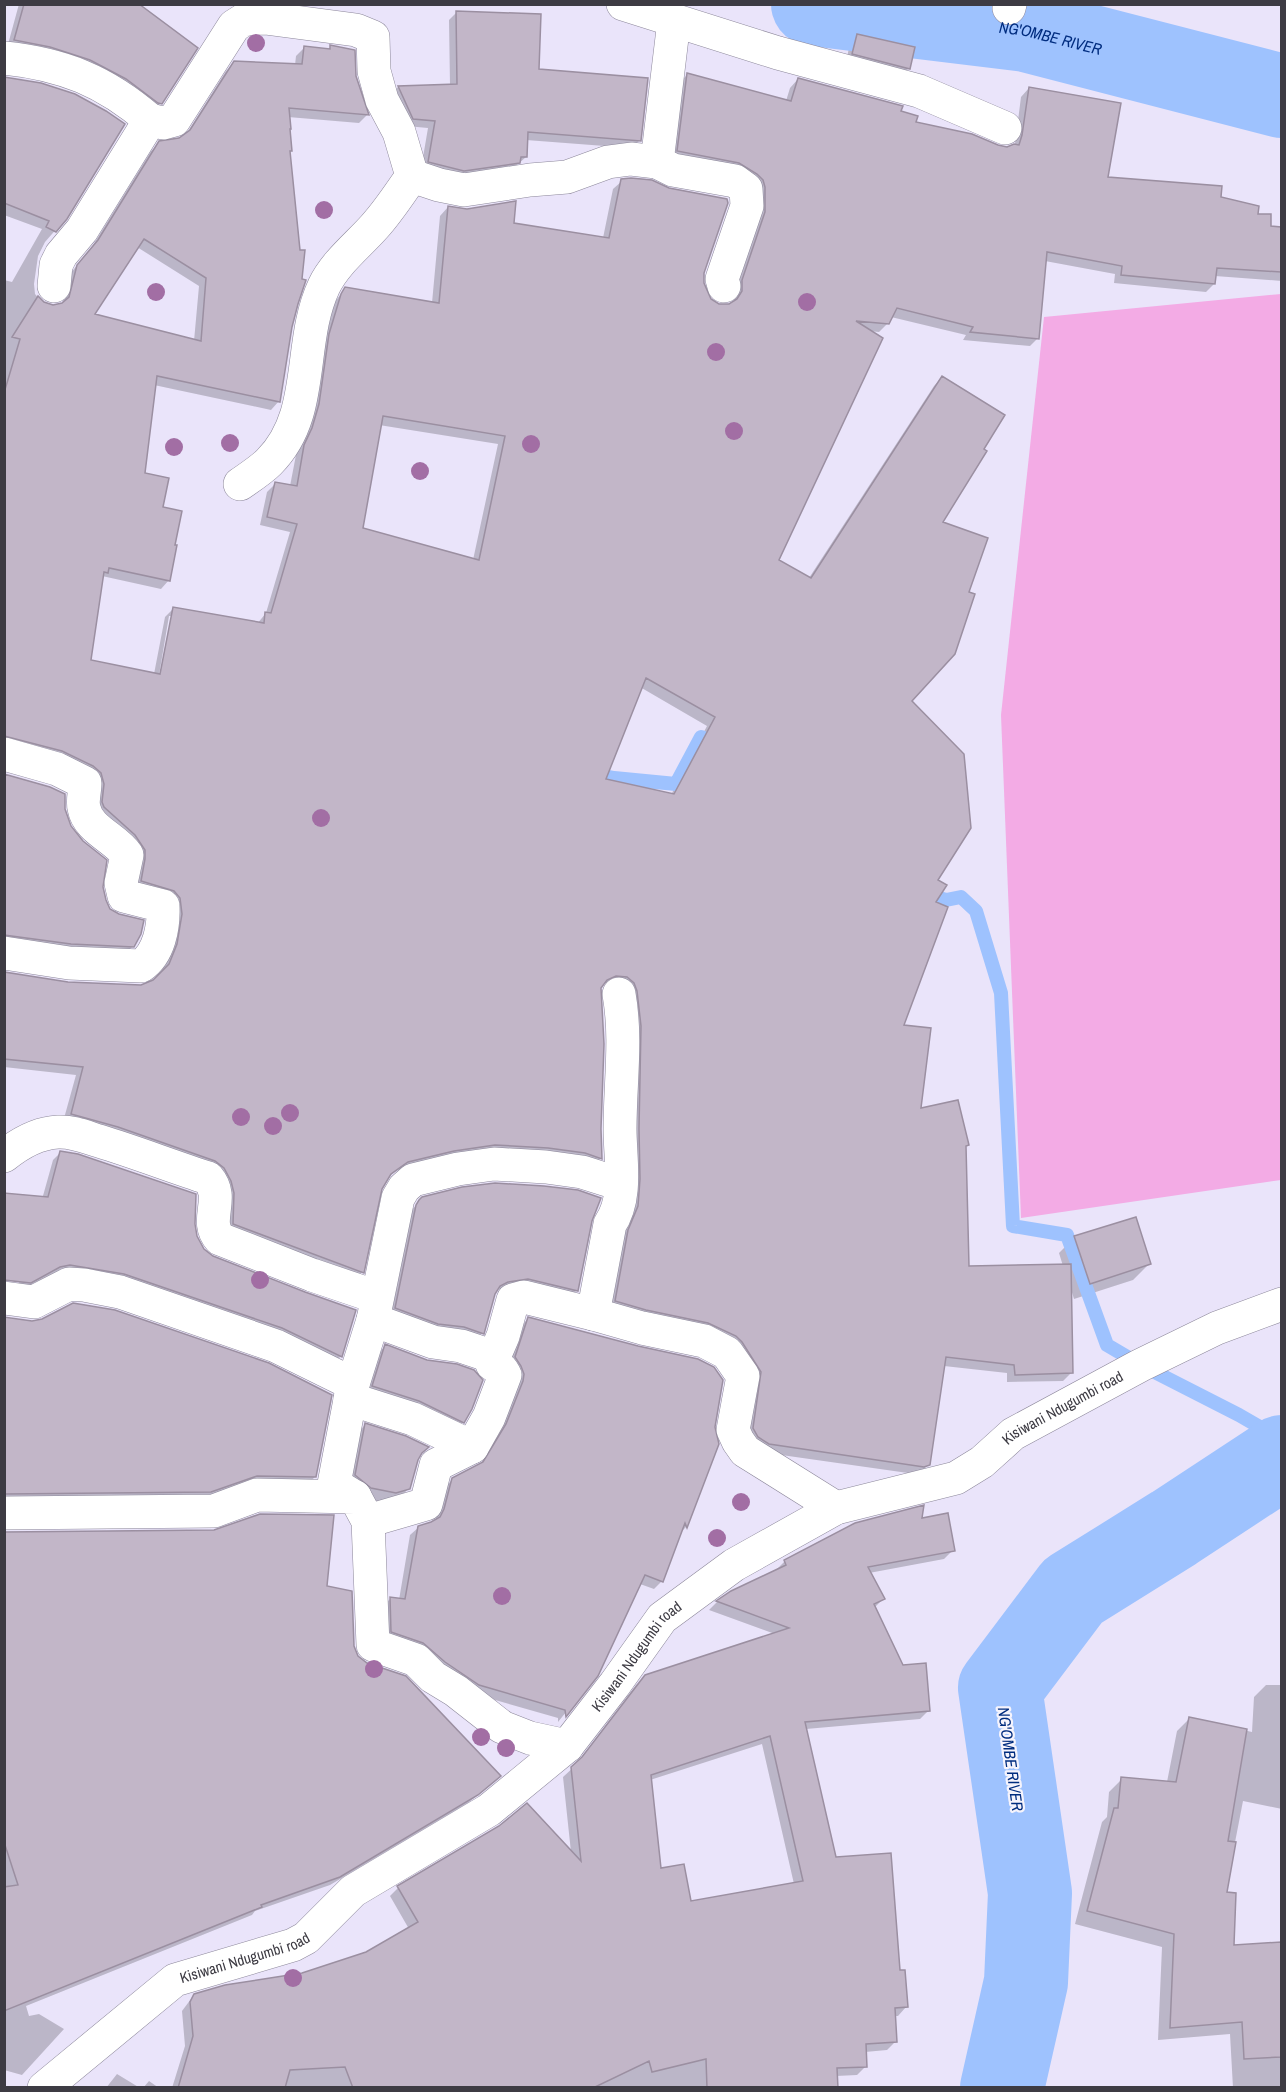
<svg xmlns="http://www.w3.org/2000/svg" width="1286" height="2092" font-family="'Archivo Narrow',sans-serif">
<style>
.green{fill:#f3abe5}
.shadow{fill:#0003;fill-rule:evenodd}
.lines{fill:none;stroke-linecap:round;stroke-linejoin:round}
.stream{stroke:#9ec2fe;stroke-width:14}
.river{stroke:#9ec2fe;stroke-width:84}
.building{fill:#c2b6c8;stroke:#9b8fa1;stroke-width:1.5;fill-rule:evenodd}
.street-casing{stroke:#8c879a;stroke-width:34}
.street{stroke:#fff;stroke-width:33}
.tree{fill:#a26ea4}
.labels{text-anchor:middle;stroke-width:4.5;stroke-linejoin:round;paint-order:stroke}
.street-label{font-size:15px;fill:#3d3b43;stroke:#f6f4fc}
.water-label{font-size:16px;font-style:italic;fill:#002c7f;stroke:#f6f4fc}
</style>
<rect width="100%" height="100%" fill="#eae4fa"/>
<!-- green -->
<path class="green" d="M 1281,294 L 1281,1180 L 1021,1218 L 1001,715 L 1044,317 Z"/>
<!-- shadow -->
<path class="shadow" d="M 19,4 L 137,4 L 161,103 L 153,110 L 7,48 Z
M 457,12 L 538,70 L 639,141 L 631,148 L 526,140 L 526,157 L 511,170 L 456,178 L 421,169 L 428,128 L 406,126 L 391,95 L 398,87 L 450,86 L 449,20 Z
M 858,36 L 909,68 L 901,76 L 846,61 L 850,44 Z
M 331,47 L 354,76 L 367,115 L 359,123 L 288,117 L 288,153 L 296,303 L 279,401 L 271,410 L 154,385 L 143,474 L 161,508 L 169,580 L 161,589 L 102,576 L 89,662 L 154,674 L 165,617 L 173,609 L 257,624 L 266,613 L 290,532 L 260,525 L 267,492 L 276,483 L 290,486 L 296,455 L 304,437 L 321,344 L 333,304 L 345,289 L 432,303 L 440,216 L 448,207 L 512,225 L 603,238 L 613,189 L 622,181 L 703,273 L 702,284 L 709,300 L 718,305 L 729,306 L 734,301 L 734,289 L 757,196 L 670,159 L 679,83 L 687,75 L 786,101 L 790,88 L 798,79 L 900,112 L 914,123 L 1007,148 L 1015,144 L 1021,97 L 1029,88 L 1106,178 L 1219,198 L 1257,215 L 1269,228 L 1282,229 L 1282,281 L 1215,276 L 1214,284 L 1206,292 L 1114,283 L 1115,274 L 1045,261 L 1038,338 L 1030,346 L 963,340 L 966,335 L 891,317 L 888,323 L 879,332 L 869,331 L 777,560 L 809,578 L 934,386 L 942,377 L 940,523 L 910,701 L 935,880 L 934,903 L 902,1026 L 919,1110 L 968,1145 L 964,1148 L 968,1268 L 1063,1266 L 1059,1253 L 1075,1237 L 1149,1264 L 1133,1280 L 1074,1299 L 1071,1289 L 1072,1372 L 1063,1381 L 1007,1382 L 1007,1373 L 944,1366 L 928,1465 L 920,1473 L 915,1474 L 760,1452 L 745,1437 L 754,1381 L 607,1309 L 618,985 L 606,983 L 601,986 L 601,1158 L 593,1166 L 444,1159 L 398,1170 L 387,1178 L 380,1188 L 362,1272 L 354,1280 L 225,1232 L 226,1202 L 63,1122 L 76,1075 L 4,1067 L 4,974 L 66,983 L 140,986 L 153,982 L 159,976 L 169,956 L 94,811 L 4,745 L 4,280 L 12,282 L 42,229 L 4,215 L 4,77 L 66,218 L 45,242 L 38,256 L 34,284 L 35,294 L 43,303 L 53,306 L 62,304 L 69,275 L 90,250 L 151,151 L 160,143 L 180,140 L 185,136 L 226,71 L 235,62 L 295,65 L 296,56 L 304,48 L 328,50 ZM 137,247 L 199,286 L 194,341 L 92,315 ZM 379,425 L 498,444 L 473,560 L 362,529 ZM 169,616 L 172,616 L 161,682 L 158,681 ZM 640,687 L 707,726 L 671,795 L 604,780 Z
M 4,775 L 65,814 L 101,887 L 104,901 L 133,946 L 124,955 L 4,943 Z
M 61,1152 L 193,1225 L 196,1237 L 203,1250 L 212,1257 L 354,1311 L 340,1357 L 333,1364 L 274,1336 L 17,1289 L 53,1160 Z
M 423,1198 L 590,1220 L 577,1290 L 569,1298 L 520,1286 L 498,1289 L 496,1291 L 482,1333 L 474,1341 L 388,1316 L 408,1214 Z
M 528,1319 L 713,1427 L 717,1444 L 686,1527 L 679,1534 L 662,1581 L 654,1589 L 640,1584 L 596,1675 L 558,1722 L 558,1718 L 471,1693 L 384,1639 L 383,1606 L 390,1599 L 399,1600 L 410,1535 L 419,1527 L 435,1521 L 445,1487 L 453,1479 L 479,1466 L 499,1433 L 515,1390 L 507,1365 L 520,1327 Z
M 4,1335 L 315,1477 L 306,1485 L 201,1500 L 4,1502 Z
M 385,1346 L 430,1362 L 463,1422 L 455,1430 L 365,1394 L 378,1354 Z
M 365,1425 L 409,1488 L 393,1505 L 379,1509 L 340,1491 L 349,1441 Z
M 920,1520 L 953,1550 L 944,1559 L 869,1573 L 883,1599 L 874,1608 L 902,1666 L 929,1710 L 920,1719 L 806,1729 L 834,1859 L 898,1972 L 906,2007 L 898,2016 L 894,2016 L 896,2041 L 887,2050 L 865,2052 L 866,2066 L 857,2075 L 836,2076 L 837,2088 L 172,2088 L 185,2046 L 182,2011 L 194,1995 L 302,1975 L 367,1953 L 409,1929 L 390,1896 L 398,1888 L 571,1852 L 563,1777 L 576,1765 L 636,1685 L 646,1676 L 775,1634 L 709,1610 L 717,1602 L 732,1592 L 776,1570 L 785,1561 ZM 762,1744 L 794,1884 L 690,1903 L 660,1870 L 650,1780 Z
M 4,1533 L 326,1588 L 356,1656 L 491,1784 L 468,1803 L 330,1885 L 255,1911 L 252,1915 L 26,2006 L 29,2016 L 39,2014 L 64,2029 L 22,2075 L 4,2070 Z
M 1266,1685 L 1282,1685 L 1282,1809 L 1243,1801 L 1225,1894 L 1232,1946 L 1282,1943 L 1282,2088 L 1233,2088 L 1230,2034 L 1158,2040 L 1162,1947 L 1075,1924 L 1102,1822 L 1107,1817 L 1109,1792 L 1122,1779 L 1167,1782 L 1177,1731 L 1190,1718 L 1252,1732 L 1254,1697 Z
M 117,2074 L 140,2088 L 106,2088 Z
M 149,2081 L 159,2088 L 143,2088 Z"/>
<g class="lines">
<!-- stream -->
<path class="stream" d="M 589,773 L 614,778 L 676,784 L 701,737 L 721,746
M 922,893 L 946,900 L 961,897 L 976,911 L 1001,993 L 1013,1226 L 1067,1235 L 1107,1345 L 1141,1365 L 1239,1415 L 1282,1440"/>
<!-- river -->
<g class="river">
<path id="s1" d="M 813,4 L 1026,30 L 1282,96"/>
<path d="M 1002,2088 L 1026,1982 L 1030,1893 L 1000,1688 L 1073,1591 L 1174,1528 L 1282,1457"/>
</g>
</g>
<!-- building -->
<path class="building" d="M 24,4 L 139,4 L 198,48 L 162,104 L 158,103 L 126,79 L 90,60 L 50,47 L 14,40 Z
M 456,11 L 541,14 L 539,69 L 648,78 L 641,141 L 528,132 L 527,157 L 521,157 L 520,163 L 464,171 L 428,162 L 435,121 L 413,119 L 398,86 L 457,84 Z
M 857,34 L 915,47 L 910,69 L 852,54 Z
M 330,45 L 355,50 L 356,76 L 369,115 L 289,108 L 291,129 L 290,129 L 292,151 L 290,151 L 300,250 L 305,250 L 302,279 L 306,280 L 298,304 L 292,327 L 280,402 L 157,376 L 145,473 L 169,478 L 163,507 L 182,511 L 175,545 L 177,545 L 170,581 L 109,568 L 108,573 L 104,572 L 91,660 L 160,674 L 173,607 L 264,623 L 265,612 L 271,613 L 297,524 L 267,517 L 275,482 L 297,486 L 304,445 L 312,428 L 319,404 L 329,334 L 341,294 L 345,287 L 439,303 L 448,206 L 467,209 L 516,201 L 514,223 L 609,238 L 621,179 L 631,178 L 652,180 L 669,188 L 727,199 L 728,203 L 704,273 L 704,283 L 711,299 L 719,304 L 729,304 L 737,299 L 742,291 L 742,280 L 765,212 L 765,187 L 763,180 L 757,174 L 739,163 L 677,151 L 687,73 L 791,101 L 798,78 L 903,106 L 901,111 L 918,116 L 916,122 L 972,134 L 998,145 L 1007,147 L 1014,144 L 1019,145 L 1022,135 L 1029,87 L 1121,103 L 1108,177 L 1222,186 L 1221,197 L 1259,206 L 1258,214 L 1271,214 L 1271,226 L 1281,227 L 1281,272 L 1217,268 L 1215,284 L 1121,275 L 1122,266 L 1047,252 L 1039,339 L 970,332 L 973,327 L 897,308 L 889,324 L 856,321 L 883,338 L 779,560 L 811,578 L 942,376 L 1005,415 L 984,449 L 987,451 L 943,522 L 988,538 L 969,592 L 975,594 L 955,654 L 912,701 L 964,754 L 971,828 L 938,880 L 947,885 L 936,902 L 948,907 L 904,1025 L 931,1028 L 921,1108 L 958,1100 L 969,1145 L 966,1146 L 969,1266 L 1071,1264 L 1073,1373 L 1015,1375 L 1014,1365 L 946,1357 L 930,1465 L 924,1467 L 769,1444 L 758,1437 L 753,1428 L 761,1372 L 742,1342 L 736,1336 L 708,1323 L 646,1310 L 615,1301 L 628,1230 L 638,1206 L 640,1179 L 639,1129 L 641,1026 L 637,991 L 634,983 L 627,977 L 616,976 L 607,980 L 601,988 L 604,1044 L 601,1129 L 602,1159 L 585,1153 L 548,1148 L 495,1145 L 454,1151 L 408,1162 L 391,1174 L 382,1189 L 364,1273 L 233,1224 L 234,1193 L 231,1181 L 224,1168 L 215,1161 L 118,1127 L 71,1114 L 83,1067 L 4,1059 L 4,972 L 68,982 L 141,985 L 153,980 L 169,964 L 177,944 L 182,914 L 180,898 L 174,891 L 141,881 L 145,859 L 145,850 L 135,835 L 104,807 L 102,802 L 104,784 L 101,773 L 93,766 L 62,751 L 4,736 L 4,393 L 20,339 L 12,337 L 38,296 L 44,302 L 53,305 L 62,303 L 69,297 L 77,265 L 98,240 L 159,141 L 179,138 L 190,130 L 234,61 L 302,64 L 304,46 L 330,49 ZM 144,239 L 206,278 L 201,341 L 95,314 ZM 383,416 L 505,436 L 479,560 L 363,528 ZM 646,678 L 715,717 L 674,794 L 606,779 Z
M 4,77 L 41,83 L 75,94 L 106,111 L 125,124 L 67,219 L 56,232 L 46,227 L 49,221 L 4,203 Z
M 4,774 L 50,787 L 65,794 L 65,809 L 71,826 L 83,841 L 107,860 L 103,887 L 106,900 L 110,909 L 119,914 L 144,920 L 141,934 L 134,947 L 71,944 L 4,935 Z
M 60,1151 L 78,1154 L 196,1194 L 195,1224 L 197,1236 L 204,1249 L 213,1256 L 305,1292 L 356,1310 L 342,1357 L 282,1328 L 124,1274 L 70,1265 L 60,1267 L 31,1283 L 4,1280 L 4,1193 L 48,1197 Z
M 495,1183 L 544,1186 L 578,1190 L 601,1198 L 592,1221 L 578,1291 L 528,1279 L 508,1282 L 500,1286 L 495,1294 L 484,1334 L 464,1327 L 438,1324 L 395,1308 L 416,1205 L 419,1200 L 422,1197 L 462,1187 Z
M 1136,1217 L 1151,1264 L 1090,1284 L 1074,1236 Z
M 73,1303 L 115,1310 L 269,1363 L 332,1395 L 316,1477 L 257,1476 L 211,1492 L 4,1494 L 4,1317 L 32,1321 L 42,1319 Z
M 528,1317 L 638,1346 L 698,1359 L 714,1367 L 723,1380 L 715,1427 L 719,1444 L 687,1528 L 685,1523 L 663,1582 L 645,1575 L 598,1676 L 566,1717 L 565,1710 L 479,1685 L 445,1662 L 423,1643 L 391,1632 L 390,1597 L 405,1599 L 418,1526 L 431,1522 L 440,1517 L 444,1509 L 452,1478 L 483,1462 L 506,1424 L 523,1381 L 524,1374 L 521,1366 L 515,1357 Z
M 385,1344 L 427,1360 L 457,1364 L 474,1370 L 483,1380 L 472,1409 L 464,1423 L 419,1401 L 372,1386 Z
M 365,1423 L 406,1436 L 429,1447 L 422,1453 L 418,1460 L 410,1489 L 396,1493 L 371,1488 L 355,1475 Z
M 924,1505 L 922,1518 L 948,1513 L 955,1551 L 868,1567 L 885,1599 L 874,1604 L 903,1665 L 926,1663 L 930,1711 L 805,1722 L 836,1857 L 891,1853 L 900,1970 L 905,1970 L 908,2007 L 895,2008 L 897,2042 L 866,2044 L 867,2067 L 837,2068 L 838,2088 L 707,2088 L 706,2059 L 652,2072 L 649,2061 L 593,2088 L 353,2088 L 345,2067 L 290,2070 L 285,2088 L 178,2088 L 193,2036 L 190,2002 L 194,1994 L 225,1985 L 302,1973 L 366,1952 L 418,1922 L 397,1886 L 499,1826 L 527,1803 L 581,1861 L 571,1767 L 582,1757 L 645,1675 L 789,1628 L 716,1601 L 731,1591 L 786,1565 L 784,1560 L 855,1523 ZM 770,1736 L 803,1881 L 691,1901 L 684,1864 L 661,1868 L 651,1775 Z
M 260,1514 L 334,1515 L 327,1586 L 352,1591 L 354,1646 L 358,1656 L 367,1663 L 406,1676 L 501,1776 L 478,1795 L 340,1877 L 261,1905 L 262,1907 L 4,2011 L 4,1887 L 18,1885 L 4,1842 L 4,1532 L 214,1530 Z
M 1189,1717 L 1247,1729 L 1228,1841 L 1236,1842 L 1227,1892 L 1236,1893 L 1234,1945 L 1281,1942 L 1281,2057 L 1244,2059 L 1242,2022 L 1170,2028 L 1174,1934 L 1087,1911 L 1114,1808 L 1118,1808 L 1121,1777 L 1176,1782 Z"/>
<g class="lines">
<defs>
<g id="street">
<path d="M 623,4 L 778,53 L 919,91 L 1005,128"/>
<path d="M 1009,8 L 1010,4"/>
<path d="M 4,58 C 63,64 105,81 150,120"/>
<path d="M 657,162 L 674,21"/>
<path d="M 412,176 L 439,185 L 464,190 L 530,180 L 567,177 L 608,162 L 631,159 L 657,162 L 673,170 L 735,181 L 746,189 L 747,206 L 722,279 L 724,286"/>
<path d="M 54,286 L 56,265 L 61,255 L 82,230 L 150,120 L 163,123 L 174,120 L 234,26 L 245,19 L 265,18 L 356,30 L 373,37 L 374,71 L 382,100 L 399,132 L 412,176"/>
<path d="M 240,484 C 250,477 261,470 269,462 C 317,414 297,343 324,286 C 335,263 357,246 374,227 C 388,212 400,193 412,176"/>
<path d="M 4,754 L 57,769 L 85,783 C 85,791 82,801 84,808 C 88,830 116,838 127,855 L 121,883 L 124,896 L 163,906 C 164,927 159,954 141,966 L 69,963 L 4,953"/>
<path d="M 4,1156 C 20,1143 38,1133 58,1132 C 72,1131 86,1137 99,1141 C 135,1152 171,1166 208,1178 C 226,1199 203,1220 220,1239 L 312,1275 L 377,1297"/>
<path d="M 4,1298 L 34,1302 L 69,1284 L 84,1285 L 120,1292 L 276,1346 L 353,1384"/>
<path d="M 593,1314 L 610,1224 C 628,1198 620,1159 620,1129 C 620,1083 627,1039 619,994"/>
<path d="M 373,1320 L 433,1342 L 461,1346 L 494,1357 L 503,1336 L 513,1300 L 524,1297 L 593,1314 L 642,1328 L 704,1341 L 727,1353 L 743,1376 L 733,1430 L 738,1441 L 745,1451 L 836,1508"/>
<path d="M 350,1399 L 413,1419 L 472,1447"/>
<path d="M 355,1497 L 334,1484 L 353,1384 L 373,1320 L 398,1198 L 404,1188 L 413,1180 L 458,1169 L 494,1164 L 546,1167 L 582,1172 L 620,1184"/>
<path d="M 4,1513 L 214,1511 L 257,1495 L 355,1497 L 368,1521 L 373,1645 L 416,1660 L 433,1677 L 456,1691 L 502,1727 L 530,1738 L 567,1746"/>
<path d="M 368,1521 L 426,1504 L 436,1465 L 472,1447 L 489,1417 L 505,1375 L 502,1370 L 492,1364 L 494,1357"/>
<path id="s2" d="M 44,2088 L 175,1980 L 293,1945 L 306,1938 L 353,1891 L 489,1810 L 567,1746 L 615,1684 L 662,1618 L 734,1565 L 836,1508 L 956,1478 L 982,1462 L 1013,1434 L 1141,1365 L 1217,1328 L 1282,1304"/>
</g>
</defs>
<!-- street casing -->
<use href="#street" class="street-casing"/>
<!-- street -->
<use href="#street" class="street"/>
</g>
<!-- trees -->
<g class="tree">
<circle cx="256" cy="43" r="9"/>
<circle cx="324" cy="210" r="9"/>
<circle cx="156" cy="292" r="9"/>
<circle cx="807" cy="302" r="9"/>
<circle cx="716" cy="352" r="9"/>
<circle cx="734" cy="431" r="9"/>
<circle cx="230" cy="443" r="9"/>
<circle cx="531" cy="444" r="9"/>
<circle cx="174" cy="447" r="9"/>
<circle cx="420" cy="471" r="9"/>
<circle cx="321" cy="818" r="9"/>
<circle cx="290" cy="1113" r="9"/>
<circle cx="241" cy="1117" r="9"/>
<circle cx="273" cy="1126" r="9"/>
<circle cx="260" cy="1280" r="9"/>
<circle cx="741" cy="1502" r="9"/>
<circle cx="717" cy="1538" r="9"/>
<circle cx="502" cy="1596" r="9"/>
<circle cx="374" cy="1669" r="9"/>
<circle cx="481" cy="1737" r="9"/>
<circle cx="506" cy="1748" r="9"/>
<circle cx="293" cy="1978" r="9"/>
</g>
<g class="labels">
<!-- street labels -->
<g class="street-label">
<text dy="5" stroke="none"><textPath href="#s2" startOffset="1251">Kisiwani Ndugumbi road</textPath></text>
<text dy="5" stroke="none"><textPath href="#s2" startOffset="747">Kisiwani Ndugumbi road</textPath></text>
<text dy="5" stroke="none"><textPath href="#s2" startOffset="243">Kisiwani Ndugumbi road</textPath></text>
</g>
<!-- water labels -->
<g class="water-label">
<text dy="6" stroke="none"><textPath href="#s1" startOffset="240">NG'OMBE RIVER</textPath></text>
<text transform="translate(1011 1759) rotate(82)" y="6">NG'OMBE RIVER</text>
</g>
</g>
<!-- border -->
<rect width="1286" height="2092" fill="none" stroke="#3d3b43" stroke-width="12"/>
</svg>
